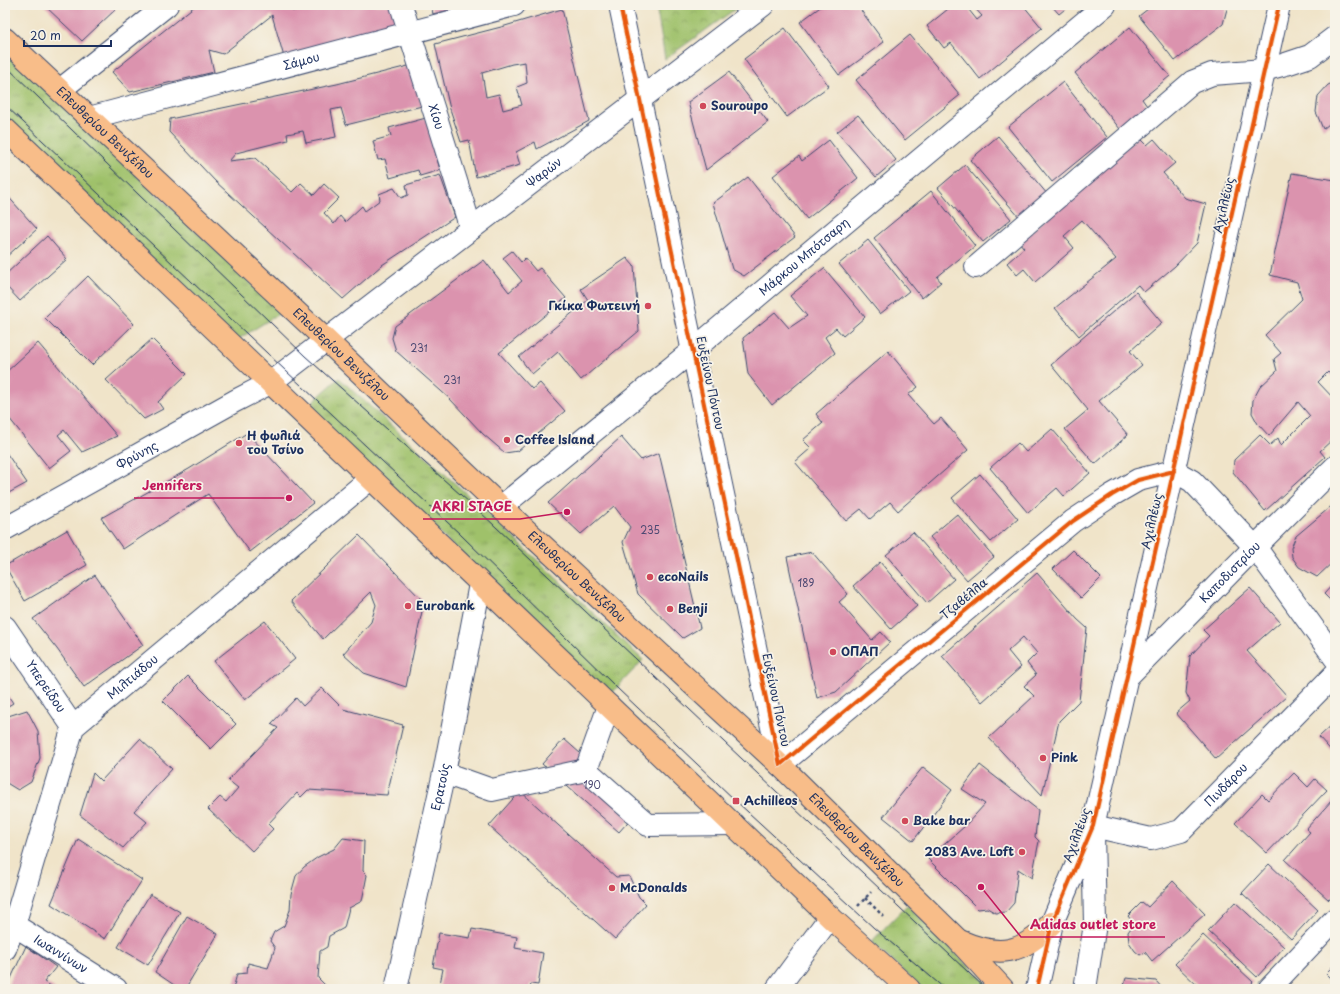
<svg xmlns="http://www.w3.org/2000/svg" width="1340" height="994" font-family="'Playpen Sans',sans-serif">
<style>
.grass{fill:url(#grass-tufts);stroke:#5d7864}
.park{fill:url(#park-crowns);stroke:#5d7864}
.building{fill:#db93ae;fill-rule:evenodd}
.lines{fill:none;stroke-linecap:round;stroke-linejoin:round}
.minor-casing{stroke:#3b4a6e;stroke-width:24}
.major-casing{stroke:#3b4a6e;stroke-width:24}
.path{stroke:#3b4a6e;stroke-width:2.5;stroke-dasharray:3 3;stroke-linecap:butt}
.minor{stroke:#fff;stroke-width:22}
.major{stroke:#f8bd89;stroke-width:22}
.tram{stroke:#1b2f5e;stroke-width:1}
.cycleway-casing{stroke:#f7f3e8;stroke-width:6}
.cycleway{stroke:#e8590c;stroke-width:4}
.poi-dot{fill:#d1495b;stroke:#f7f3e8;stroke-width:1.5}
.labels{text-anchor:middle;stroke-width:3.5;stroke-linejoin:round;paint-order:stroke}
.number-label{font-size:10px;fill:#4b4872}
.street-label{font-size:12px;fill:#1b2f5e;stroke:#f7f3e8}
.poi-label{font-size:12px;font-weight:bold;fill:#1b2f5e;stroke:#f7f3e8;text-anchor:start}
.leader{fill:none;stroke:#c2185b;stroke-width:1.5}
.callout-dot{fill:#c2185b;stroke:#f7f3e8;stroke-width:1.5}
.callout-label{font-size:13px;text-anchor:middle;font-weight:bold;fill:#c2185b;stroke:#f7f3e8;stroke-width:3.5;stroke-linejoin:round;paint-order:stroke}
</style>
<defs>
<pattern id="grass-tufts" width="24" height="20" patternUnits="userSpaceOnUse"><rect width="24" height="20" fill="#9fc16a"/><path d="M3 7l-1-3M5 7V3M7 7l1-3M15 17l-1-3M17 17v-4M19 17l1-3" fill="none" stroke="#819d5a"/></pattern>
<pattern id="park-crowns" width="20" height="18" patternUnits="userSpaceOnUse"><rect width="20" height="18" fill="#9fc16a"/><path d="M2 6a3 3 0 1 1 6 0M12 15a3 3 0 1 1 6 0" fill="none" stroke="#819d5a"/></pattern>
</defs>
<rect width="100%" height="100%" fill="#f7f3e8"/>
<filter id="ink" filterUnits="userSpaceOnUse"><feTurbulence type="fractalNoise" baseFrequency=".025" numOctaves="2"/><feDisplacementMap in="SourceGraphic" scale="8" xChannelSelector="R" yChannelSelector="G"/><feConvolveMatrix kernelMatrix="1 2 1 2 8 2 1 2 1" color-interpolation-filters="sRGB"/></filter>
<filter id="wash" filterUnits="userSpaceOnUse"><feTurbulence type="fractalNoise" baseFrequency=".012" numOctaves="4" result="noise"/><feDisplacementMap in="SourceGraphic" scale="16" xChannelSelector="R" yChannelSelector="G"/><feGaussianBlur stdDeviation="0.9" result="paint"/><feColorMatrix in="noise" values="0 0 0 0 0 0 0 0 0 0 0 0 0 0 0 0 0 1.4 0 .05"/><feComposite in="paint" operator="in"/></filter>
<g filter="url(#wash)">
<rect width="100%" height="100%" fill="#f0e4c9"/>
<!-- grass -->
<path class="grass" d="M 5,51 L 280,311 L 277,315 L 237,340 L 5,117 Z
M 339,378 L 482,508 L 643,660 L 610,695 L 307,407 Z
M 907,905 L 992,989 L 923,989 L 871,942 Z"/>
<!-- park -->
<path class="park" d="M 656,5 L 741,5 L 665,59 Z"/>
<g id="blocks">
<!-- building -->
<path class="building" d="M 46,5 L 112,5 L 116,9 L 82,41 L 45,6 Z
M 196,5 L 291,5 L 292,11 L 335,5 L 392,5 L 398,28 L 284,57 L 272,15 L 223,54 L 209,50 L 214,72 L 130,92 L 112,72 Z
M 431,5 L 465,5 L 466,6 L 433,14 Z
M 823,5 L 857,5 L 884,42 L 839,75 L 800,22 Z
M 953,5 L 965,5 L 977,20 L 982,16 L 972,5 L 1023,5 L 1042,28 L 980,79 L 951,43 L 944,48 L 927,26 Z
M 1051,5 L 1070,5 L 1059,14 Z
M 1153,5 L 1228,5 L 1223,24 L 1175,61 L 1139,16 Z
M 562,9 L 589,121 L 537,149 L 535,142 L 516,152 L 520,165 L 476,177 L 469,140 L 461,142 L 450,109 L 435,44 L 505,26 ZM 525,62 L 527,83 L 517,87 L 522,105 L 503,110 L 499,94 L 486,97 L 482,73 L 512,64 Z
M 1130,27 L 1170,76 L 1142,99 L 1147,106 L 1120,129 L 1075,73 Z
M 785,28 L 829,86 L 787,117 L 744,59 Z
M 910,35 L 960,95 L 905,140 L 856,80 Z
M 412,65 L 422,106 L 346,125 L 341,108 L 331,110 L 336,137 L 306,143 L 303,131 L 287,134 L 288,140 L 236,153 L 229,161 L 255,158 L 292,192 L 301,183 L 314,195 L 324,184 L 339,198 L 324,213 L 334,224 L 340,216 L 345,222 L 362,206 L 365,211 L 380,200 L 379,194 L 394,188 L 401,198 L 408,195 L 406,185 L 440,175 L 455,217 L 382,265 L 343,299 L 215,181 L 169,132 L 170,119 L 337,84 Z
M 729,72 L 768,122 L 706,170 L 688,102 Z
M 1063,82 L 1107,137 L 1052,182 L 1008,127 Z
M 1335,82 L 1335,131 L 1329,124 L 1323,129 L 1316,112 L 1318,96 L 1328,85 Z
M 858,115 L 896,160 L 876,177 L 837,132 Z
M 426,118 L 440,170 L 420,176 L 418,170 L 390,178 L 385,159 L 378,160 L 373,141 L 391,136 L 389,128 Z
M 998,136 L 1048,195 L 1020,218 L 970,160 Z
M 1138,136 L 1147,145 L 1154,139 L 1175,163 L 1163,173 L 1185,198 L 1206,204 L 1197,243 L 1175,266 L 1144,292 L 1138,285 L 1079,336 L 1055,308 L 1116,259 L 1082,220 L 1064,236 L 1074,248 L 1035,282 L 1024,269 L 1017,275 L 1007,263 L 1024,248 L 1019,242 Z
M 829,140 L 858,178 L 807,219 L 773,176 L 799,156 L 802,161 Z
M 965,165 L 1011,219 L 983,242 L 938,188 Z
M 1292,173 L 1335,180 L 1335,269 L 1331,272 L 1335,276 L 1335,379 L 1328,372 L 1318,382 L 1335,400 L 1335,442 L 1333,439 L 1320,451 L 1325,457 L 1265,511 L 1233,472 L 1234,460 L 1260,435 L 1270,445 L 1278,438 L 1281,445 L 1310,416 L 1298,402 L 1269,436 L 1258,424 L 1252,413 L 1253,400 L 1260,387 L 1277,371 L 1274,359 L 1281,353 L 1265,335 L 1302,299 L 1297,282 L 1270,275 Z
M 748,177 L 795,237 L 744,276 L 732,269 L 713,203 Z
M 931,191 L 975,246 L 937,277 L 941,282 L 922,298 L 874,238 Z
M 5,193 L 37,229 L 5,258 Z
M 47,236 L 67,259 L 20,301 L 5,285 L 5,275 Z
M 868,240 L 909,291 L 880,314 L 839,264 Z
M 512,251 L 521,262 L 525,258 L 536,271 L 540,268 L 566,298 L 499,353 L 532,389 L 540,383 L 565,411 L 518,451 L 505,453 L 483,434 L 450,399 L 396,351 L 392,338 L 395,326 L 484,260 L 509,292 L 522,281 L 503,258 Z
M 627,258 L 634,266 L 639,331 L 581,380 L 558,352 L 532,374 L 519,357 L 588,300 L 581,289 Z
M 824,268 L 865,317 L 843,336 L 836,328 L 825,337 L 835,353 L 772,405 L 748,374 L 743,338 L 775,312 L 789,328 L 807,316 L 790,296 Z
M 88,276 L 134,324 L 92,365 L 45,318 Z
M 1136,292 L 1162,323 L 1130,351 L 1142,365 L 1099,401 L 1128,435 L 1095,464 L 1065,429 L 1088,410 L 1051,365 Z
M 152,339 L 187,374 L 158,402 L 163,409 L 144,419 L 106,380 Z
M 38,343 L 117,436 L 82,452 L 64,430 L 58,435 L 71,451 L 49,468 L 5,413 L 5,373 Z
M 888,351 L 918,387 L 908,395 L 934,424 L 941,418 L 968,450 L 898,511 L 890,502 L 870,519 L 861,509 L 846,521 L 795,462 L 811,448 L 803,440 L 823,423 L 816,414 Z
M 1052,429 L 1090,473 L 1064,496 L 1057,488 L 1028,513 L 990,468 L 1018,443 L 1026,452 Z
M 247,433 L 313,503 L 250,552 L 208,494 L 123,549 L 101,518 L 189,469 Z
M 621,437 L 641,460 L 659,453 L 700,628 L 683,638 L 638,594 L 623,542 L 630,527 L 614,506 L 581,534 L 548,503 Z
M 5,451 L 27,483 L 5,495 Z
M 980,474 L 1018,519 L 991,542 L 952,498 Z
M 1335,503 L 1335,560 L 1317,577 L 1299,567 L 1292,557 L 1291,548 L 1296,536 Z
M 957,514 L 994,557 L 967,580 L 930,537 Z
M 67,530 L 87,565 L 25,601 L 5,566 Z
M 913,532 L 954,579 L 927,603 L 886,555 Z
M 359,535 L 424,602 L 406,687 L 364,673 L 343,654 L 371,622 L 376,605 L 371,592 L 323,639 L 291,601 Z
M 1073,550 L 1101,578 L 1081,598 L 1053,569 Z
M 812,552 L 848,594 L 839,602 L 872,640 L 881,632 L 890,642 L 836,692 L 817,698 L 787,557 Z
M 880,562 L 917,606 L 891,629 L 853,586 Z
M 1037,573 L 1077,619 L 1087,628 L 1079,701 L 1059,721 L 1042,795 L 989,738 L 1034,696 L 1024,686 L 1036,675 L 1027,663 L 1037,653 L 1023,637 L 1008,651 L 1021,667 L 982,702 L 942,656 Z
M 95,575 L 143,645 L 84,687 L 57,649 L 33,619 Z
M 1335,582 L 1335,605 L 1324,594 Z
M 1250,588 L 1280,622 L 1247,651 L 1287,696 L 1216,759 L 1176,713 L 1190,701 L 1186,693 L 1190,656 L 1209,636 L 1203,630 Z
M 265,621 L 295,659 L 245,700 L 214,661 Z
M 188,676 L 236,724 L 211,749 L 163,701 Z
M 322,688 L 343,709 L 403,725 L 387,795 L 308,790 L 301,797 L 297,793 L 268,824 L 273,829 L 252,851 L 208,809 L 220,797 L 226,802 L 238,788 L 228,780 L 278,728 L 271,724 L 296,698 L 303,706 Z
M 5,691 L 13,703 L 5,708 Z
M 27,710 L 38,731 L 40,758 L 31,782 L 18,790 L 5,782 L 5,717 Z
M 1335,722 L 1335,755 L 1319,737 Z
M 140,739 L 172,769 L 134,811 L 147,822 L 123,848 L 80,815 L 93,773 L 101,781 Z
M 564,739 L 641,807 L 619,832 L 542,764 Z
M 980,765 L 1038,810 L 1035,837 L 1039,841 L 1032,878 L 1018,869 L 1014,903 L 1006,912 L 996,913 L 987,908 L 978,909 L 928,859 L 965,826 L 985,804 L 962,789 Z
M 923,767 L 952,790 L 913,841 L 883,817 Z
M 1294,773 L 1308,787 L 1315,779 L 1327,790 L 1267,853 L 1235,823 L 1262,794 L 1268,800 Z
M 520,791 L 616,877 L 629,876 L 639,897 L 646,904 L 615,939 L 489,826 Z
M 1333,799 L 1335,800 L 1335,893 L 1329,900 L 1285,860 L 1310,832 L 1306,829 Z
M 343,838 L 364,841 L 363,871 L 367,875 L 362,901 L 349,908 L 344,928 L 329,936 L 327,947 L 320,951 L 318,978 L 327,987 L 326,989 L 233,989 L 237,974 L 247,973 L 248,963 L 268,968 L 275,948 L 270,941 L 274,932 L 284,926 L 290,910 L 291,894 L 296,876 L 304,867 L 318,857 L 334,849 Z
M 78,839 L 142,880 L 105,939 L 51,904 Z
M 1269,864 L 1318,910 L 1291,939 L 1242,893 Z
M 1173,881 L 1205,914 L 1152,961 L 1145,952 L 1140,955 L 1135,951 L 1129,942 L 1128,932 L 1134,924 L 1128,916 L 1142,902 L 1148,907 Z
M 150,894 L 180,912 L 148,965 L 118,947 Z
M 1235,902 L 1284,947 L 1257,977 L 1208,931 Z
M 187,916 L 218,934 L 185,989 L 180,989 L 155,972 Z
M 472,929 L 517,937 L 515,948 L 543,953 L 538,985 L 531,984 L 530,989 L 439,989 L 443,969 L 433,967 L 439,933 L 470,938 Z
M 1203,935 L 1253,982 L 1246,989 L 1201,989 L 1175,964 Z
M 26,946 L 56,967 L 44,982 L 56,989 L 6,989 Z
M 1335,964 L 1335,982 L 1326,973 Z
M 1126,978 L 1156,981 L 1163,989 L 1123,989 Z"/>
</g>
</g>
<g filter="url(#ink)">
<use href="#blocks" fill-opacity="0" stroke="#3b4a6e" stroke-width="1"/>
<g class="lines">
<defs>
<g id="minor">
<path id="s1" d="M 401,5 L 471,229"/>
<path d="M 620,5 L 780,765 L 1073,521 L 1112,495 L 1138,480 L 1174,471"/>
<path d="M 60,90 L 167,5"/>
<path id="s2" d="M 89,118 L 514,5"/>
<path d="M 976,267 L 1192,82 L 1212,74 L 1264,70 L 1286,64 L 1310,56 L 1335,37"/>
<path d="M 1174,471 L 1192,481 L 1255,547 L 1335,658"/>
<path id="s3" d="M 501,507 L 693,350 L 1105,5"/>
<path id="s4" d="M 5,529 L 235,401 L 270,383 L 763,5"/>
<path id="s5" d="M 5,627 L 73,727"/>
<path id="s6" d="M 1127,677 L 1255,547 L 1335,467"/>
<path d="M 609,706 L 586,770 L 648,825 L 733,824"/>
<path d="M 444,773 L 492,790 L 586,770"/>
<path id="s7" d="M 1093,826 L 1151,839 L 1181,831 L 1335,674"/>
<path id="s8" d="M 5,921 L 14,925 L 116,989"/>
<path id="s9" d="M 5,949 L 14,925 L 73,727 L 370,479"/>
<path id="s10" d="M 396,989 L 444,773 L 480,584"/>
<path d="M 777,989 L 830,917"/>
<path d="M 1037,989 L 1052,923 L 1093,826 L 1279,5"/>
<path d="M 1085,989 L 1095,924 L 1093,833"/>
<path d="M 1269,989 L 1335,919"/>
</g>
<g id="major">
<path id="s11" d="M 5,39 L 326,340 L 501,507 L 780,765 L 958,940 L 1003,989"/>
<path d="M 5,129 L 830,917 L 909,989"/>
<path d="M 960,941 C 999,958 1022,954 1052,923"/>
</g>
</defs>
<!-- minor casing -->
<use href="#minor" class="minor-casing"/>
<!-- major casing -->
<use href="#major" class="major-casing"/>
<!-- path -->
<path class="path" d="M 865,898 L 884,917
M 858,906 L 871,892"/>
<!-- minor -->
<use href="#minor" class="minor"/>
<!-- major -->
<use href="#major" class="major"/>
<!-- tram -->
<path class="tram" d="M 5,65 L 305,356 L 479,511 L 986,989
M 5,105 L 286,371 L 461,535 L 618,689 L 736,801 L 874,928 L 945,989"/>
<defs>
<path id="cycleway" d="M 620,5 L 780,765 L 1073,521 L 1112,495 L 1138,480 L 1174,471
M 1037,989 L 1052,923 L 1093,826 L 1279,5"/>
</defs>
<!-- cycleway casing -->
<use href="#cycleway" class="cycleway-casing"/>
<!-- cycleway -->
<use href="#cycleway" class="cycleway"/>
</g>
</g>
<!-- markers -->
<g class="poi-dot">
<circle cx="703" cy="106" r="4"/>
<circle cx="648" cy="306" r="4"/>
<circle cx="507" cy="440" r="4"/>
<circle cx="239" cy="443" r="4"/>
<circle cx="650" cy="577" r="4"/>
<circle cx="408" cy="606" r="4"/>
<circle cx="670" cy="609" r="4"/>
<circle cx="833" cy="652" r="4"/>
<circle cx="1043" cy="758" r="4"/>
<rect x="732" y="797" width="8" height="8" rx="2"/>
<circle cx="905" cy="821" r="4"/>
<circle cx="1022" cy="852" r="4"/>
<circle cx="612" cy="888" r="4"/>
</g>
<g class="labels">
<!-- number labels -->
<g class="number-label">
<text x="419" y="352">231</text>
<text x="452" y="384">231</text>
<text x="650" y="534">235</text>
<text x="806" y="587">189</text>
<text x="592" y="789">190</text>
</g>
<!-- street labels -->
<g class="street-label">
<text dy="4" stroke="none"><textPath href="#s2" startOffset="220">Σάμου</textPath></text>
<text dy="4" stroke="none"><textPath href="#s1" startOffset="117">Χίου</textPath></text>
<text dy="4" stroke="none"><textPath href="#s11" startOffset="137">Ελευθερίου Βενιζέλου</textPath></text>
<text dy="4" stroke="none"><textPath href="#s4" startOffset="648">Ψαρών</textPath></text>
<text transform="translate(1224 205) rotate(-77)" y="4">Αχιλλέως</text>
<text dy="4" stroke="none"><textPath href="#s3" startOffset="393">Μάρκου Μπότσαρη</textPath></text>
<text dy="4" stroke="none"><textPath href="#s11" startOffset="461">Ελευθερίου Βενιζέλου</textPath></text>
<text transform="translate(710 383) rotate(78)" y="4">Ευξείνου Πόντου</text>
<text dy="4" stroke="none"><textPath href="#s4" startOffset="151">Φρύνης</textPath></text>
<text transform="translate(1152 521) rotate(-77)" y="4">Αχιλλέως</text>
<text dy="4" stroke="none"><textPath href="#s6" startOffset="147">Καποδιστρίου</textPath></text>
<text dy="4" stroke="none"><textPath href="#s11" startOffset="785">Ελευθερίου Βενιζέλου</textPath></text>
<text transform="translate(964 599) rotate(-40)" y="4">Τζαβέλλα</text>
<text dy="4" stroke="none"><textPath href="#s9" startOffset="310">Μιλτιάδου</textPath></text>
<text dy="4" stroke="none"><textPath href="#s5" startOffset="72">Υπερείδου</textPath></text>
<text transform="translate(776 700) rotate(78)" y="4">Ευξείνου Πόντου</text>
<text dy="4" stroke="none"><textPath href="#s7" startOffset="155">Πινδάρου</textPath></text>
<text dy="4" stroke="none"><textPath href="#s10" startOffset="207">Ερατούς</textPath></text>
<text transform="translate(1077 835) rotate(-70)" y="4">Αχιλλέως</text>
<text dy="4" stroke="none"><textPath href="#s11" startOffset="1169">Ελευθερίου Βενιζέλου</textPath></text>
<text dy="4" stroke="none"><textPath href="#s8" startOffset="65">Ιωαννίνων</textPath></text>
</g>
<!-- poi labels -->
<g class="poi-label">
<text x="711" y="110">Souroupo</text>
<text x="640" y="310" text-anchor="end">Γκίκα Φωτεινή</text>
<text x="247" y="440">Η φωλιά<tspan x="247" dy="14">του Τσίνο</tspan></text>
<text x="515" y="444">Coffee Island</text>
<text x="658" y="581">ecoNails</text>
<text x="416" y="610">Eurobank</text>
<text x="678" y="613">Benji</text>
<text x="841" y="656">ΟΠΑΠ</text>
<text x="1051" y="762">Pink</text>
<text x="744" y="805">Achilleos</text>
<text x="913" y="825">Bake bar</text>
<text x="1014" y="856" text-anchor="end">2083 Ave. Loft</text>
<text x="620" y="892">McDonalds</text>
</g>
</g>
<!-- callouts -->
<path class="leader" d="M289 498L210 498H134M567 512L520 519H423M981 887L1021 937H1165"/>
<g class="callout-dot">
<circle cx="289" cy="498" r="4"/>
<circle cx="567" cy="512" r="4"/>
<circle cx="981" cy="887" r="4"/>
</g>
<g class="callout-label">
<text x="172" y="490">Jennifers</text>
<text x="472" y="511">AKRI STAGE</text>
<text x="1093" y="929">Adidas outlet store</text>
</g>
<!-- margin -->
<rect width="1340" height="994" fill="none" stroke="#f7f3e8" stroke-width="20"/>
<!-- scale -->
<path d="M24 40v6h87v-6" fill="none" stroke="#1b2f5e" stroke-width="2"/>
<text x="30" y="40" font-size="12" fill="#1b2f5e" stroke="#f7f3e8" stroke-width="3" paint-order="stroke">20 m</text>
</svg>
